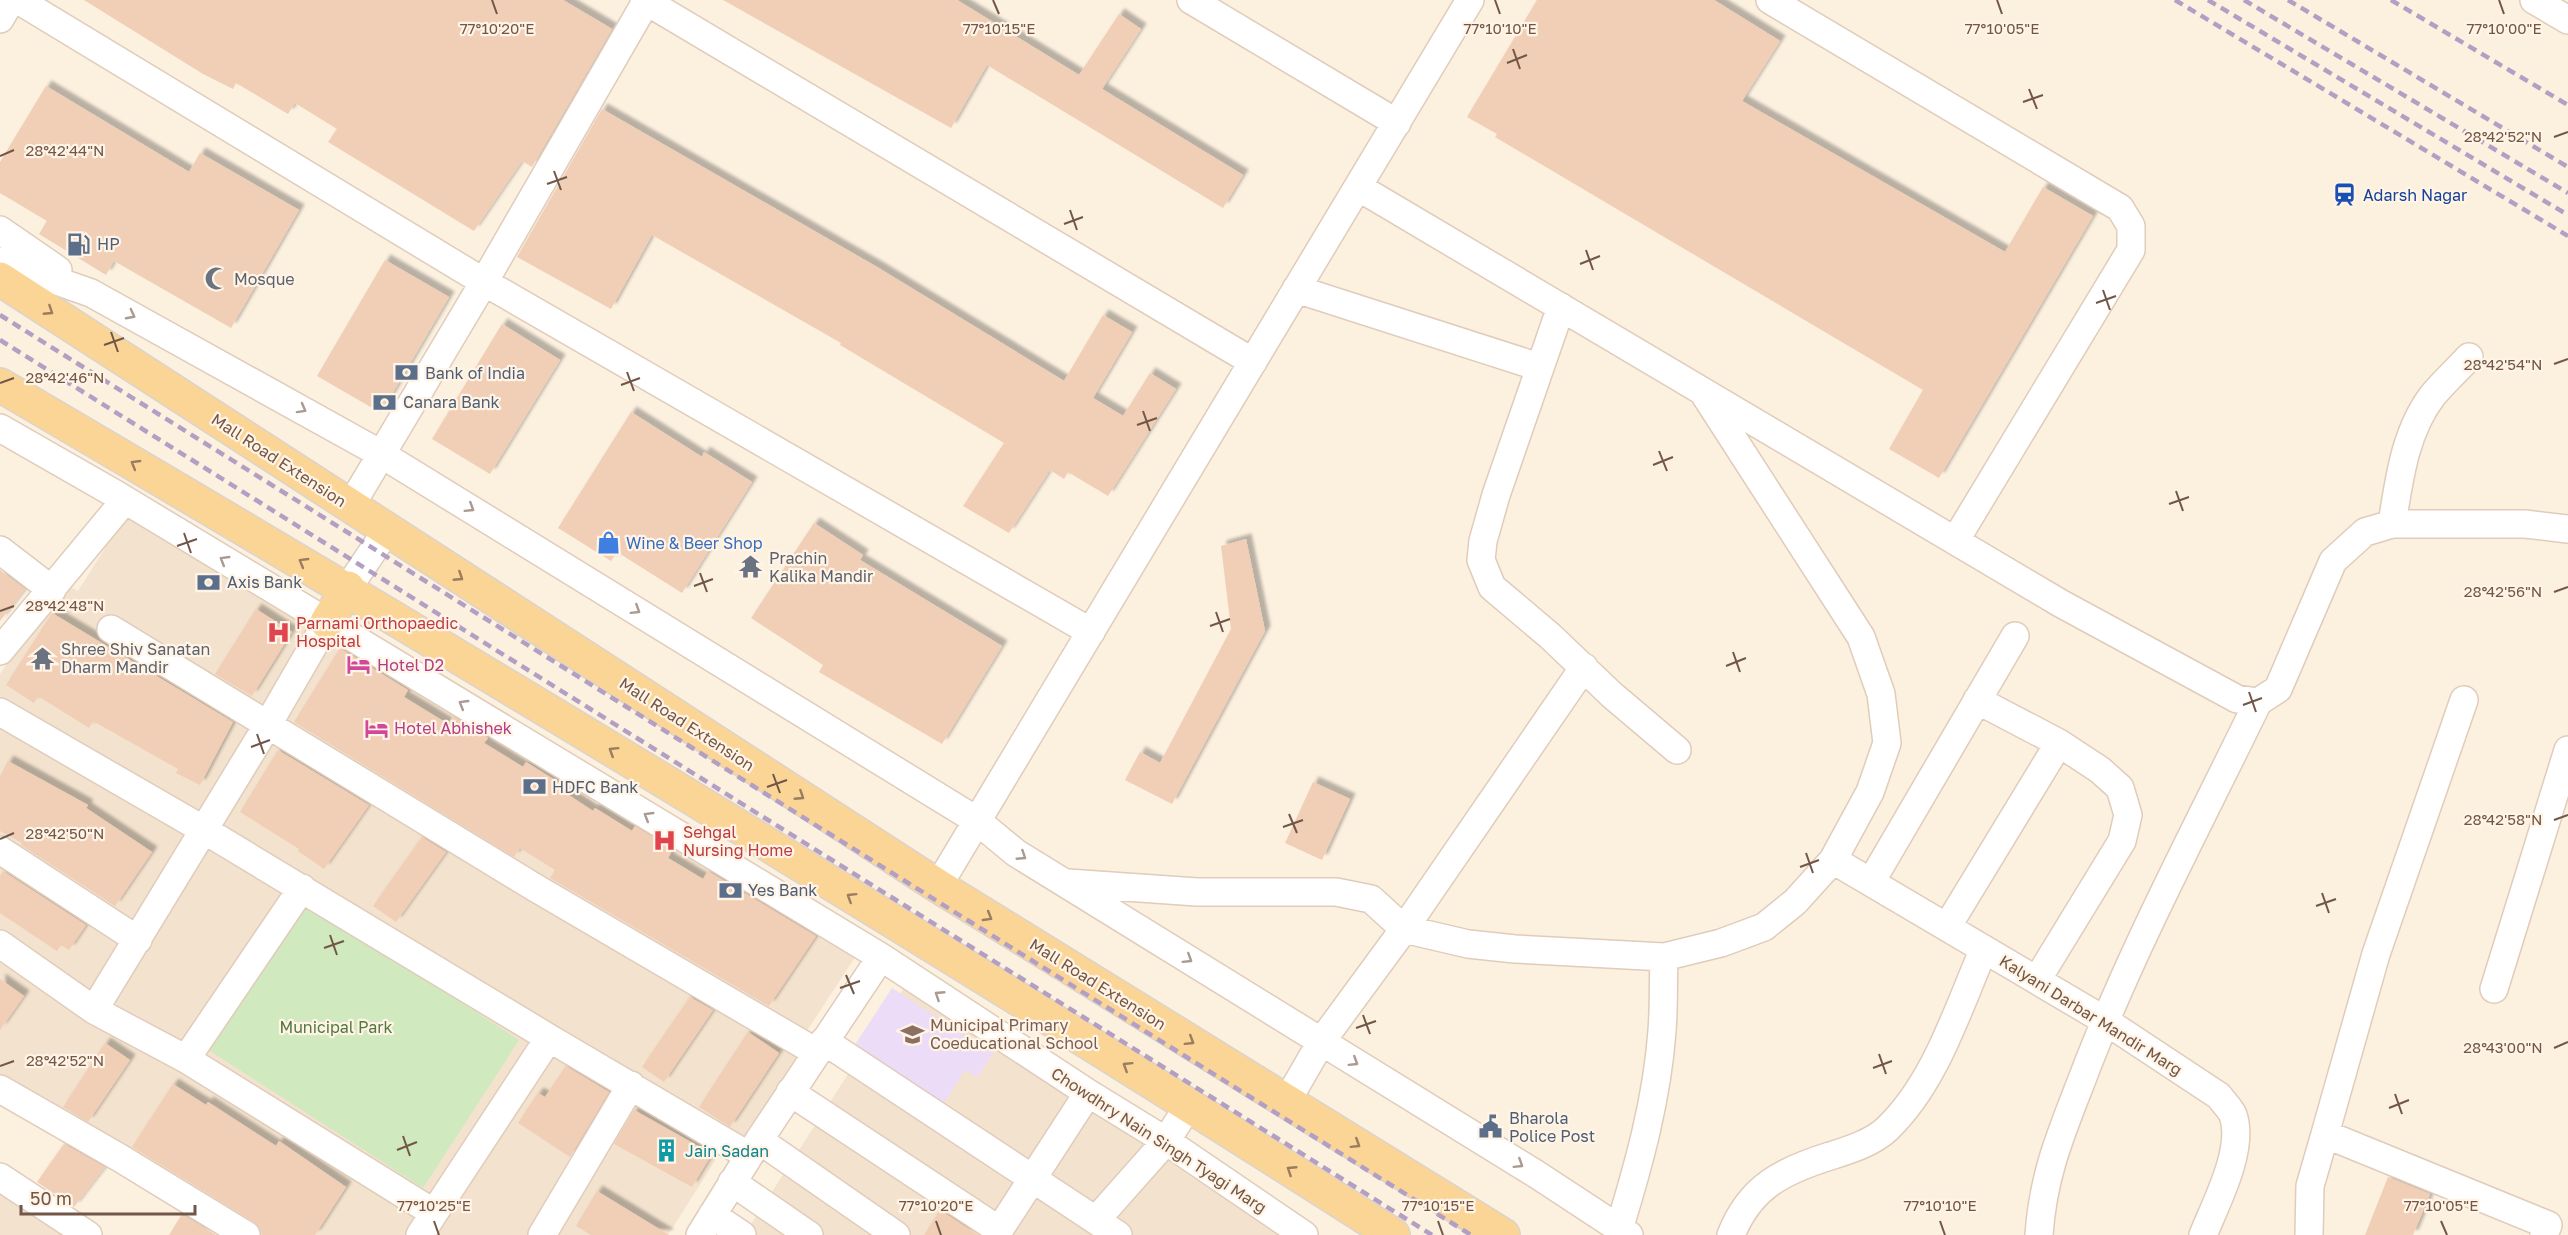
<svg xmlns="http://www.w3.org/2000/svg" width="2568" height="1235" font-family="'Golos Text',sans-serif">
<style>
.residential{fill:#f3e2cd}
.education{fill:#eddcf8}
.green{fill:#d0e9be}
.building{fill:#f1ceb6;filter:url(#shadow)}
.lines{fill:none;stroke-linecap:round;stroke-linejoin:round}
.minor-casing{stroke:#e0ccbb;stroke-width:30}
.major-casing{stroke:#dad3cf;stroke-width:36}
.minor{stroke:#fff;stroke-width:27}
.major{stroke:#fbd596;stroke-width:33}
.rail{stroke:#b39fc4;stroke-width:4.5;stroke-dasharray:9 6;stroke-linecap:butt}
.oneway{stroke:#9b7c5f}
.oneway2{stroke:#aa9a91}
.ticks{fill:none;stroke:#725647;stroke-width:2}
.labels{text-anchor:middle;stroke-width:4.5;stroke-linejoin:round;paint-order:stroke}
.transit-label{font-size:16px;fill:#164399;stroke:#fff4e5;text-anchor:start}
.service-label{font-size:16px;fill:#4e5e75;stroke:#fff4e5;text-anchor:start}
.worship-label{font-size:16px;fill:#5b616d;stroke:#fff4e5;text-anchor:start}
.street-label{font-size:16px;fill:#725647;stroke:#fff4e5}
.shop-label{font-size:16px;fill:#366cbe;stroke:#fff4e5;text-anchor:start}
.health-label{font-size:16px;fill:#be3a42;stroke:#fff4e5;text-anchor:start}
.hotel-label{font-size:16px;fill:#b23c85;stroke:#fff4e5;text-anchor:start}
.education-label{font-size:16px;fill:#785e54;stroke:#fff4e5;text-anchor:start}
.park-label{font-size:16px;fill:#50783f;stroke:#fff4e5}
.culture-label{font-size:16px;fill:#0d838f;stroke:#fff4e5;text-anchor:start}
.ticks-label{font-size:15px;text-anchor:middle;fill:#725647;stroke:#fff4e5;stroke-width:4.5;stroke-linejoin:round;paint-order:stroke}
</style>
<defs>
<filter id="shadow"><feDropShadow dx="5.5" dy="-5.5" stdDeviation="1.5" flood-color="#0004"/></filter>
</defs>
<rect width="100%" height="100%" fill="#fcf0df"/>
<!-- residential -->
<path class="residential" d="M 126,515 L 451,713 L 457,704 L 498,728 L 492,739 L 632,825 L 637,818 L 859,951 L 792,1054 L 798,1058 L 741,1144 L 730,1137 L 668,1235 L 248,1235 L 0,1086 L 0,674 L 63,583 L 78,591 Z
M 905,986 L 1279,1235 L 744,1235 Z
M 0,1193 L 65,1235 L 0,1235 Z"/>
<!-- education -->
<path class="education" d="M 892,988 L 993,1054 L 977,1077 L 965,1070 L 940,1109 L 851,1051 Z"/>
<!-- green -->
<path class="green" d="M 304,901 L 519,1040 L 423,1188 L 207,1049 Z"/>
<!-- building -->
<path class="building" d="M 84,0 L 563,0 L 612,29 L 532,167 L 522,161 L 474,231 L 328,142 L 337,129 L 295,103 L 288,114 L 236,83 L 233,89 L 203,74 Z
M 723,0 L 957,0 L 1079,75 L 1119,14 L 1141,29 L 1102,89 L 1243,175 L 1223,208 L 987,65 L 951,128 Z
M 1537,0 L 1714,0 L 1780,41 L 1742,101 L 2005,252 L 2043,187 L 2093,216 L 1939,478 L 1889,449 L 1923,390 L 1495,137 L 1497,134 L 1467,117 Z
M 46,86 L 189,172 L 200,153 L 299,210 L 231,328 L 114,261 L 106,275 L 39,234 L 47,221 L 0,193 L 0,162 Z
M 602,109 L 877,267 L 1064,381 L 1103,315 L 1132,332 L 1093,398 L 1123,416 L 1150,373 L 1176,389 L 1108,496 L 1068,472 L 1064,479 L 1050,470 L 1009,533 L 963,506 L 1004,443 L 840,345 L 841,343 L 652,235 L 611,309 L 517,257 Z
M 385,260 L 449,297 L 381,413 L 317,376 Z
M 502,324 L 560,360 L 490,474 L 432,439 Z
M 631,412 L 702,457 L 704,452 L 752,482 L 682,593 L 617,552 L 611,561 L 558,528 Z
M 814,523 L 863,555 L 860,560 L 1002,646 L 942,744 L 819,672 L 823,665 L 751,618 Z
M 1246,539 L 1265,631 L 1172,804 L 1125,780 L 1140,752 L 1160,763 L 1231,629 L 1221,546 Z
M 0,570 L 25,589 L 0,621 Z
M 256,609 L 292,632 L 252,696 L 215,674 Z
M 52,613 L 233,722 L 200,785 L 176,773 L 178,769 L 93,721 L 89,728 L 38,696 L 34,703 L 6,685 Z
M 340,648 L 408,690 L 404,697 L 448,724 L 453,716 L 488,738 L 484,743 L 523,767 L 526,762 L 561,784 L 558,788 L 593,811 L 595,808 L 632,831 L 635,826 L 673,849 L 668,858 L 703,879 L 708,871 L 816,936 L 769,1006 L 550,878 L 555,870 L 520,848 L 514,857 L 294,722 Z
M 278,750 L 369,805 L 324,869 L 298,851 L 299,849 L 240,812 Z
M 8,761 L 88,805 L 86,808 L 152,852 L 115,906 L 21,845 L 22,843 L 0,831 L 0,776 Z
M 1313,782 L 1350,799 L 1322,860 L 1285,843 Z
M 422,837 L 446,852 L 396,922 L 373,906 Z
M 3,871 L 86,925 L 69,950 L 61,945 L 57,951 L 0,913 L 0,876 Z
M 0,979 L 24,996 L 0,1030 Z
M 690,997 L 713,1010 L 664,1082 L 642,1067 Z
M 748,1032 L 779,1053 L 730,1127 L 699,1107 Z
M 105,1043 L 130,1060 L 88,1122 L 63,1107 Z
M 566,1066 L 609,1092 L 570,1157 L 518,1123 L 538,1093 L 545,1097 Z
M 173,1084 L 206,1105 L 208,1102 L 276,1146 L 279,1141 L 346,1187 L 315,1235 L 262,1235 L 259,1227 L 254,1222 L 132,1147 Z
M 634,1110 L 712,1154 L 692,1187 L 614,1144 Z
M 64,1144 L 105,1167 L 74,1207 L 37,1182 Z
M 2388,1177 L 2430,1194 L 2413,1235 L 2365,1235 Z
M 597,1191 L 669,1235 L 591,1235 L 576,1226 Z
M 940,1210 L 978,1235 L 924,1235 Z
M 182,1214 L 216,1235 L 169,1235 Z"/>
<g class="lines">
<defs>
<path id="minor" d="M 18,0 L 484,282 L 1091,632
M 644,0 L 1253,362
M 1191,0 L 1397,123
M 1770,0 L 2120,208 L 2131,226 L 2131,250 L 1955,541
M 2534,0 L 2568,20
M 0,19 L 11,0
M 1358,187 L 2060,603 L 2237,699 L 2258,702
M 0,230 L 58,270
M 0,261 L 91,293 L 381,454 L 976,820 L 1016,853 L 1536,1174 L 1629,1235
M 1296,289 L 1539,367
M 1561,307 L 1496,495 L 1483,541 L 1481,560 L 1492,587 L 1550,636 L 1612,695 L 1677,750
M 0,428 L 117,495 L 881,957 L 1088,1093 L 1166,1141 L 1304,1235
M 350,507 L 484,282 L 647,0
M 2392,524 C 2399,480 2405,431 2433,395 C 2444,382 2457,370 2469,357
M 0,550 L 52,590
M 348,588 L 387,530
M 111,629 L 534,887 L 816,1052
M 0,651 L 125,500
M 1977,700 L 2059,743 L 2100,770 L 2120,788 L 2128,815 L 2122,841 L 2037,980
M 2464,700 L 2376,954 L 2325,1134 L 2548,1225 L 2544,1235
M 0,712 L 204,830 L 549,1038 L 749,1156
M 0,850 L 138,940
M 1833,860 L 2104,1020 L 2219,1096 C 2223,1102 2230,1108 2233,1115 C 2245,1149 2216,1203 2203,1235
M 1871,882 L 2015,636
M 1068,883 L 1197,892 L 1336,892 L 1371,899 L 1404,929 L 1468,944 L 1515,949 L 1664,957 L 1721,943 L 1764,927 L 1795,902 L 1833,860 L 1870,792 L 1887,743 L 1881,694 L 1861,637 L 1703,392
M 938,886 L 1470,0
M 1947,927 L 2059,743
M 0,944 L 94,1010 L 186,1059 L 434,1213 L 549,1038
M 2494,989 L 2568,750
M 94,1010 L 267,726 L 327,622
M 824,1041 L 1118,1235
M 186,1059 L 302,888
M 0,1089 L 120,1158 L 246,1235
M 790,1092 L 999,1230
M 1287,1101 L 1321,1042 L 1404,929 L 1584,667
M 759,1140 L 896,1235
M 0,1177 L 88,1235
M 732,1182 L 809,1235
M 712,1215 L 742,1235
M 1096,1220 L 1166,1141 L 1189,1105
M 1619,1229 C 1639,1164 1657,1099 1662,1031 C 1664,1007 1663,982 1664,957
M 420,1235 L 434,1213
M 542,1235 L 631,1085
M 700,1235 L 759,1140 L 881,957
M 996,1235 L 1088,1093
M 1731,1235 C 1750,1187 1782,1171 1830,1156 C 1849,1150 1872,1143 1887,1129 C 1936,1082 1957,1010 1984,949
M 2039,1235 C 2043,1176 2060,1136 2081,1082 C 2130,952 2197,828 2258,702 L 2278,689 L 2333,561 L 2365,532 L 2392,524 L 2525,524 L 2568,529
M 2309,1235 L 2310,1186 L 2325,1134"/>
<path id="major" d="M 0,279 L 938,886 L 1503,1235
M 0,385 C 469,660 935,942 1393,1235
M 327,622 L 348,588"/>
</defs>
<!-- minor casing -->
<use href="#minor" class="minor-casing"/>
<!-- major casing -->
<use href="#major" class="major-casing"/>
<!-- minor -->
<use href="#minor" class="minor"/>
<!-- major -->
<use href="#major" class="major"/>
<!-- rail -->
<path class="rail" d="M 2175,0 L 2568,236
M 2208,0 L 2568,215
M 2244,0 L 2568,193
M 2288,0 L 2568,167
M 2391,0 L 2568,105
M 0,315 L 1471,1235
M 0,340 L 1432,1235"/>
</g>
<!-- one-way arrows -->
<defs><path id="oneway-chevron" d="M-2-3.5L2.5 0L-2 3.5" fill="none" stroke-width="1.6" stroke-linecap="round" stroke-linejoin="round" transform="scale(1.5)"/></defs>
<g class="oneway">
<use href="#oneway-chevron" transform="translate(49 311) rotate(33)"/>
<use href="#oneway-chevron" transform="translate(135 464) rotate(-150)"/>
<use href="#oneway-chevron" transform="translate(303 562) rotate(-150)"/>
<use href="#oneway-chevron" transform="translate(459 577) rotate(33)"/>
<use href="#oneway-chevron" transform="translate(613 751) rotate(-148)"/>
<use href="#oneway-chevron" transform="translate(800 796) rotate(33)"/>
<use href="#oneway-chevron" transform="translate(851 897) rotate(-148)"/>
<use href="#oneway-chevron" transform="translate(988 917) rotate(31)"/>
<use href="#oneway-chevron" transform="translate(1190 1041) rotate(32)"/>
<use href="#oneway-chevron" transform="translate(1127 1066) rotate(-148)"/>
<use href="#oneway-chevron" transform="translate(1356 1144) rotate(32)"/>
<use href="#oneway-chevron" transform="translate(1291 1170) rotate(-147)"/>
</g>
<g class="oneway2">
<use href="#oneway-chevron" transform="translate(131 315) rotate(28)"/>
<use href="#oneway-chevron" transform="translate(302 409) rotate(29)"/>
<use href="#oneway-chevron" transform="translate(470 508) rotate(32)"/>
<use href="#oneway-chevron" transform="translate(224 560) rotate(-149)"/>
<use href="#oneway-chevron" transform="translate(636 610) rotate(32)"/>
<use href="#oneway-chevron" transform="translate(463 704) rotate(-149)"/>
<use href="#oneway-chevron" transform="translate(648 816) rotate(-149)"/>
<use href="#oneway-chevron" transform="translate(1022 856) rotate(33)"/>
<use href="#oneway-chevron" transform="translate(1188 959) rotate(32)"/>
<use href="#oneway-chevron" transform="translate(939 995) rotate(-147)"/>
<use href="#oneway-chevron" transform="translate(1354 1062) rotate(32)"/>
<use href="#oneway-chevron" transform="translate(1519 1164) rotate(32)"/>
</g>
<!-- ticks -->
<path class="ticks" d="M 492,0 L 497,14M 993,0 L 999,14M 1495,0 L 1500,14M 1997,0 L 2002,14M 2499,0 L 2504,14M 1513,49 L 1520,69M 1507,63 L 1527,55M 2029,89 L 2037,109M 2023,102 L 2043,95M 2554,137 L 2568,132M 0,156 L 14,150M 554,171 L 561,190M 547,184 L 567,177M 1070,210 L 1077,230M 1064,224 L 1083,217M 1586,250 L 1593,270M 1580,264 L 1600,256M 2103,290 L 2110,310M 2096,303 L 2116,296M 111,332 L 118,352M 104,345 L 124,338M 2554,364 L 2568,359M 627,372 L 634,391M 0,383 L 14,378M 621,385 L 640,378M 1143,411 L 1150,431M 1137,425 L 1157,418M 1659,451 L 1667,471M 1653,465 L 1673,457M 2176,491 L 2183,511M 2169,504 L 2189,497M 184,533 L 191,553M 177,546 L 197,539M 700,573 L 707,592M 694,586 L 713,579M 2554,592 L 2568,587M 0,611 L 14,606M 1216,612 L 1223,632M 1210,626 L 1230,619M 1733,652 L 1740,672M 1726,666 L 1746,658M 2249,692 L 2256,712M 2243,705 L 2262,698M 257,734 L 264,754M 251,747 L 270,740M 773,774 L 780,793M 767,787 L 787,780M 1289,814 L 1297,833M 2554,820 L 2568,815M 1283,827 L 1303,820M 0,839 L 14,833M 1806,853 L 1813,873M 1800,867 L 1819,860M 2322,893 L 2329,913M 2316,906 L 2336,899M 330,935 L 337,955M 324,948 L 344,941M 846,975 L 854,994M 840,988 L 860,981M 1363,1015 L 1370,1034M 1356,1028 L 1376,1021M 2554,1048 L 2568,1042M 1879,1054 L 1886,1074M 0,1066 L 14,1061M 1873,1068 L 1892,1061M 2395,1094 L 2402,1114M 2389,1108 L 2409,1100M 403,1136 L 410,1156M 397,1150 L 417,1142M 434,1221 L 439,1235M 936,1221 L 941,1235M 1438,1221 L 1443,1235M 1940,1221 L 1945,1235M 2441,1221 L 2447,1235"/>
<!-- icons -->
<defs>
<symbol id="station-bare" viewBox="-9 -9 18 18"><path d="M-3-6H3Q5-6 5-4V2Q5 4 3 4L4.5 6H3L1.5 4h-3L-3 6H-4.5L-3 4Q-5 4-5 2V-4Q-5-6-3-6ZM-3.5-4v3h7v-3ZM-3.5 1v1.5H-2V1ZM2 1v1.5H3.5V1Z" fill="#1a4fb4" stroke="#fff4e5" stroke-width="2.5" paint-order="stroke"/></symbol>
<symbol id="fuel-bare" viewBox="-9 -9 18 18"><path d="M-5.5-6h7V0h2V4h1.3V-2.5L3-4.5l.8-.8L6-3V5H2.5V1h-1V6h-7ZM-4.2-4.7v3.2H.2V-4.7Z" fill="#5c6f8a" stroke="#fff4e5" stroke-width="2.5" paint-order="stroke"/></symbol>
<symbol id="mosque-bare" viewBox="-9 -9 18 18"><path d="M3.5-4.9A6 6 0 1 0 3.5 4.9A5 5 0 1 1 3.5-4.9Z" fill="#6b7280" stroke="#fff4e5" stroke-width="2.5" paint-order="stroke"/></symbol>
<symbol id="bank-bare" viewBox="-9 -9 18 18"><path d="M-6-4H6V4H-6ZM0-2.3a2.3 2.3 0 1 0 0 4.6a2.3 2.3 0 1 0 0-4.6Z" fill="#5c6f8a" stroke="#fff4e5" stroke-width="2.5" paint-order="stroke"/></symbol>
<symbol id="shop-bare" viewBox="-9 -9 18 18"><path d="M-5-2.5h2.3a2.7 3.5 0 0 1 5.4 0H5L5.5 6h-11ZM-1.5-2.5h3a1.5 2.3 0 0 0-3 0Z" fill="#3f7fe0" stroke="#fff4e5" stroke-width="2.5" paint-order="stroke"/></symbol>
<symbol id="temple-bare" viewBox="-9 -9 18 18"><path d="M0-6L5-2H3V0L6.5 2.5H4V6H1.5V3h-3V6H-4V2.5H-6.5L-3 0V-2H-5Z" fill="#6b7280" stroke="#fff4e5" stroke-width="2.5" paint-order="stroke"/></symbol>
<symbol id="hospital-bare" viewBox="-9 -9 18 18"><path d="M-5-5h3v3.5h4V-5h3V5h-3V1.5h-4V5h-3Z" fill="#e0444e" stroke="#fff4e5" stroke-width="2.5" paint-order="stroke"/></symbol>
<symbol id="hotel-bare" viewBox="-9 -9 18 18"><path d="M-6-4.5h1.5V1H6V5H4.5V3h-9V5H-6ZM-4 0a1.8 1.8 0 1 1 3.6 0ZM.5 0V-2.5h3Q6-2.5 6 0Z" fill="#d1479c" stroke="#fff4e5" stroke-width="2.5" paint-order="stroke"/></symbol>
<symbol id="school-bare" viewBox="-9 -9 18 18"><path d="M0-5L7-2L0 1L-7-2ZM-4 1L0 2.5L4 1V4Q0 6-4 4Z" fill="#8d6e63" stroke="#fff4e5" stroke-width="2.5" paint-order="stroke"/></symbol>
<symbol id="civic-bare" viewBox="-9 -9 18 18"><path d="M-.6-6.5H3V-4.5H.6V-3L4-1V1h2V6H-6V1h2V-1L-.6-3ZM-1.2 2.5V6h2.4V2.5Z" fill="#5c6f8a" stroke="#fff4e5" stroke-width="2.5" paint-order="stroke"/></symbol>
<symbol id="building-bare" viewBox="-9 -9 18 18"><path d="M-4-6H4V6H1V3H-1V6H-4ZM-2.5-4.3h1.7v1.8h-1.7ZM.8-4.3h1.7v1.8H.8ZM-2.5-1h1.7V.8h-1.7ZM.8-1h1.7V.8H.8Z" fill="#0f9aa8" stroke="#fff4e5" stroke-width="2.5" paint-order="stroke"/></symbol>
</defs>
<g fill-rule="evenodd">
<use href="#station-bare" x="2328" y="178" width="33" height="33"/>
<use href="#fuel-bare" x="62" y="228" width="33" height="33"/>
<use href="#mosque-bare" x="200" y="262" width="33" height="33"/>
<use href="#bank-bare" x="390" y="356" width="33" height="33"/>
<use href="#bank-bare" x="368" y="386" width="33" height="33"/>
<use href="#shop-bare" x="592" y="526" width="33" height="33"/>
<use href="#temple-bare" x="734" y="550" width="33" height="33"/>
<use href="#bank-bare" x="192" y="566" width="33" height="33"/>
<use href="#hospital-bare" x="262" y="616" width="33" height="33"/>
<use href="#temple-bare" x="26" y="642" width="33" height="33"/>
<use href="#hotel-bare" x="342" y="648" width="33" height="33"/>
<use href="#hotel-bare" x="360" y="712" width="33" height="33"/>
<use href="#bank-bare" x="518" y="770" width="33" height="33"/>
<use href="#hospital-bare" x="648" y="824" width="33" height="33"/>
<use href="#bank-bare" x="714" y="874" width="33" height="33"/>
<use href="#school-bare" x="896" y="1018" width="33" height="33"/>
<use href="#civic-bare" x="1474" y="1110" width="33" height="33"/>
<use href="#building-bare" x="650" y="1134" width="33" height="33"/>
</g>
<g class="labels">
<!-- transit labels -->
<g class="transit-label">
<text x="2363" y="201">Adarsh Nagar</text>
</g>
<!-- service labels -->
<g class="service-label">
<text x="97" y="250">HP</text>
<text x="425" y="379">Bank of India</text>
<text x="403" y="408">Canara Bank</text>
<text x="227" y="588">Axis Bank</text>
<text x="552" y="793">HDFC Bank</text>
<text x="748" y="896">Yes Bank</text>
<text x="1509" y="1124">Bharola<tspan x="1509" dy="18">Police Post</tspan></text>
</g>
<!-- worship labels -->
<g class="worship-label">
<text x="234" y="285">Mosque</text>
<text x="769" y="564">Prachin<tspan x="769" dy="18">Kalika Mandir</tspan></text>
<text x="61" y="655">Shree Shiv Sanatan<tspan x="61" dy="18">Dharm Mandir</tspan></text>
</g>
<!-- street labels -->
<g class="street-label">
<text transform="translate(279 460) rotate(33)" y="6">Mall Road Extension</text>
<text transform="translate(687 724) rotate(33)" y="6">Mall Road Extension</text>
<text transform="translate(1098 984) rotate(32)" y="6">Mall Road Extension</text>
<text transform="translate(2091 1015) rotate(32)" y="6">Kalyani Darbar Mandir Marg</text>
<text transform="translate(1159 1140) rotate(33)" y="6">Chowdhry Nain Singh Tyagi Marg</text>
</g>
<!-- shop labels -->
<g class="shop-label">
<text x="626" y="549">Wine &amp; Beer Shop</text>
</g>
<!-- health labels -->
<g class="health-label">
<text x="296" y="629">Parnami Orthopaedic<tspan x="296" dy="18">Hospital</tspan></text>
<text x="683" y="838">Sehgal<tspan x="683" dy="18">Nursing Home</tspan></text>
</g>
<!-- hotel labels -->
<g class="hotel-label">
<text x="377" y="671">Hotel D2</text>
<text x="394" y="734">Hotel Abhishek</text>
</g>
<!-- education labels -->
<g class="education-label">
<text x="930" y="1031">Municipal Primary<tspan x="930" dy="18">Coeducational School</tspan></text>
</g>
<!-- park labels -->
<g class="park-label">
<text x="336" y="1033">Municipal Park</text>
</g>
<!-- culture labels -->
<g class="culture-label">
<text x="685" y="1157">Jain Sadan</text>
</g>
</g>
<g class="ticks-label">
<text x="497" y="34">77°10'20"E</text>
<text x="999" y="34">77°10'15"E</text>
<text x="1500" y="34">77°10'10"E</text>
<text x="2002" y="34">77°10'05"E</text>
<text x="2504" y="34">77°10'00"E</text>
<text x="2503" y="142">28°42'52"N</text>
<text x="65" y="156">28°42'44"N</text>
<text x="2503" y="370">28°42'54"N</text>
<text x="65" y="383">28°42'46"N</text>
<text x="2503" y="597">28°42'56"N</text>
<text x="65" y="611">28°42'48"N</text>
<text x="2503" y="825">28°42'58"N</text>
<text x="65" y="839">28°42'50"N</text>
<text x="2503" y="1053">28°43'00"N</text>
<text x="65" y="1066">28°42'52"N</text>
<text x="434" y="1211">77°10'25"E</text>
<text x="936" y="1211">77°10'20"E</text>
<text x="1438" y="1211">77°10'15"E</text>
<text x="1940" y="1211">77°10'10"E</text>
<text x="2441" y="1211">77°10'05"E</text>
</g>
<!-- scale -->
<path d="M21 1205v9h174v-9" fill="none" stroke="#725647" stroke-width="3"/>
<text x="30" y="1205" font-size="18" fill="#725647" stroke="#fff4e5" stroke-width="4.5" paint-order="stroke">50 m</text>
</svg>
